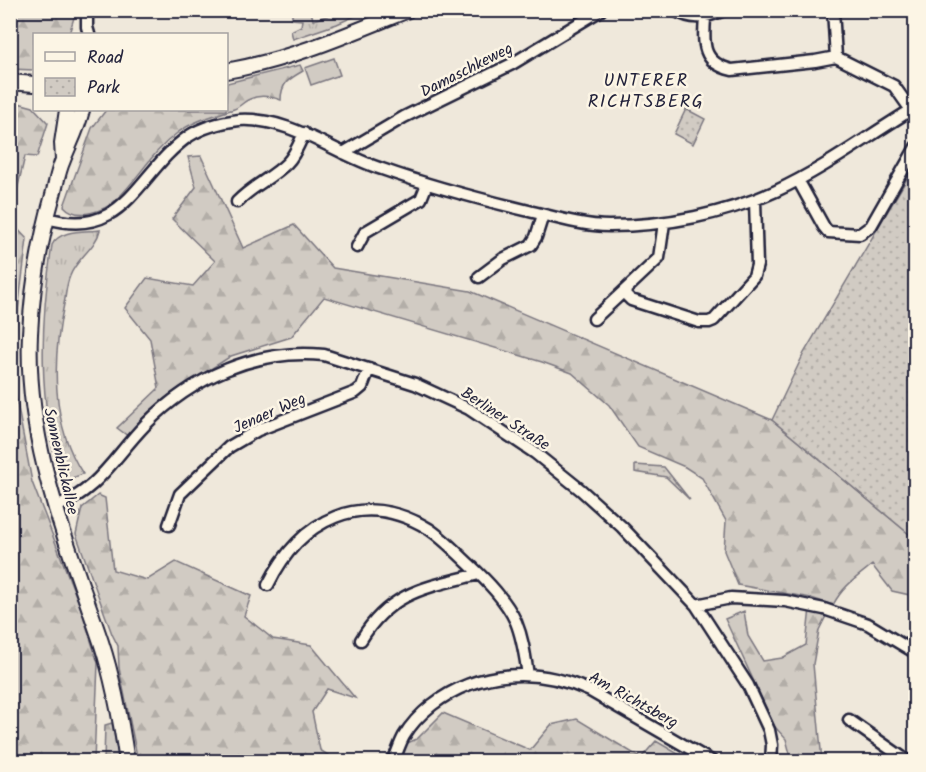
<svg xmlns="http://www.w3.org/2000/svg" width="926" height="772" font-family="Kalam,sans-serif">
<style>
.grass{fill:url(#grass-tufts);stroke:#7a767f;stroke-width:1.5}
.forest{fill:url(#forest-firs);stroke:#7a767f;stroke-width:1.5}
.park{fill:url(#park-dots);stroke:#7a767f;stroke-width:1.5}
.pitch{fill:#d1cbc3;stroke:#7a767f;stroke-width:1.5}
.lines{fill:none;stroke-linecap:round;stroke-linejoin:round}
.minor-casing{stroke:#22223b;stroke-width:15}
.major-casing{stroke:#22223b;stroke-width:18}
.minor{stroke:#fcf5e5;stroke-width:10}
.major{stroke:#fcf5e5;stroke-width:14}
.labels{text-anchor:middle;stroke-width:5;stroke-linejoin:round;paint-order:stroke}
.street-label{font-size:16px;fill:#22223b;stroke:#fcf5e5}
.neighbourhood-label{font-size:18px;letter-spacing:1.5px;fill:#22223b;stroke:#fcf5e5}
</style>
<defs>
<pattern id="grass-tufts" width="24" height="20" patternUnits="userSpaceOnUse" patternTransform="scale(1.5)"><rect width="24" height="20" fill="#d1cbc3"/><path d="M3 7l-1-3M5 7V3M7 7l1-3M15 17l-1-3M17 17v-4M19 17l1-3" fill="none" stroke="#b3aea8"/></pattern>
<pattern id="forest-firs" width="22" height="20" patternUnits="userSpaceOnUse" patternTransform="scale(1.5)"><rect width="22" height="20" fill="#d1cbc3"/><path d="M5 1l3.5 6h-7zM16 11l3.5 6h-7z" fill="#b3aea8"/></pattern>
<pattern id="park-dots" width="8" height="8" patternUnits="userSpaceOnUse" patternTransform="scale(1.5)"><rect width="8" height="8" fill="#d1cbc3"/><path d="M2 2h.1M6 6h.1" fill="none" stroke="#b3aea8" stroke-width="1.8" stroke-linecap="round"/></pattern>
</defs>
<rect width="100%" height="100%" fill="#efe8db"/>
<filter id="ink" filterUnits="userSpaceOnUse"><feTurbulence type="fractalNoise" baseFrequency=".0167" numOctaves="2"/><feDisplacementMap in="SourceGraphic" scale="12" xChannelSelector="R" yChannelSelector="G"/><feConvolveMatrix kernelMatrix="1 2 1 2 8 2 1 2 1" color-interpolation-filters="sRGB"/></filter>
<g filter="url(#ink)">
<!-- grass -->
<path class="grass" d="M 292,11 L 311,11 L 313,20 L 337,13 L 337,11 L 366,11 L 337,24 L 293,39 L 291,31 L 301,26 L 302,20 L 292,19 Z
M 100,230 C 96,248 76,259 70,276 C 66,285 66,295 64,304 C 52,359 51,425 83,474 L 67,480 L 60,478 C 38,399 40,326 52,245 C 60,229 84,232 100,230 Z"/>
<!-- forest -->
<path class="forest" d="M 11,10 L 76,10 L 76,11 L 69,34 L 34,34 L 34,70 L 11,69 Z
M 300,65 L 303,71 C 289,79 281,83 281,100 C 270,96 260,94 250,99 C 244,101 240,107 234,109 C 213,116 194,120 176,134 C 152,152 138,179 117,199 C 105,211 77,221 64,206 L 92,128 L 106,110 L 226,110 L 227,83 Z
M 11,101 L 33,107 L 48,123 L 37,157 L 25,156 L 11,216 Z
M 201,156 L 243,248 L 294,225 L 333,268 L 470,291 L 772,420 L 915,539 L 915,599 L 914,596 L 892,591 L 872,565 C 857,577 842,587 833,605 L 811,598 L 738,585 L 724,551 L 726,521 L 702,478 L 685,467 L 638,447 L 609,405 L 572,373 L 542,362 L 324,297 L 291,337 L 231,356 L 165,398 L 128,436 L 117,428 L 159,388 L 150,339 L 125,308 L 147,278 L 193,286 L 215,261 L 172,219 L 196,187 L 188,157 Z
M 11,222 L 27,239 L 12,358 L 15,392 L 32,482 L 81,609 L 98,663 L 94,761 L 11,761 Z
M 98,495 L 105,498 L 113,570 L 147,580 L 176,562 L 251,596 L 244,616 L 273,639 L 311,645 L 355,698 L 327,689 L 312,712 L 320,750 L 337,761 L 138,761 L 119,668 L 118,646 L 112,634 L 76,534 L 82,508 Z
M 810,608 L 828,612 L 819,630 L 813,664 L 822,761 L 792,761 L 786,739 L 775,727 L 725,619 L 744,611 L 748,636 L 763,661 L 782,658 L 806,645 Z
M 443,713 L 530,750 L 551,725 L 577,719 L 641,758 L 656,741 L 690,761 L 382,762 L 392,749 L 417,739 Z
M 112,723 L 119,761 L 104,761 L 105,725 Z"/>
<!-- park -->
<path class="park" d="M 686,109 L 705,119 L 693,144 L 674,134 Z
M 915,165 L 915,539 L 772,420 L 804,353 Z
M 635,465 L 664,467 L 690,500 L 666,477 L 635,472 Z"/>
<!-- pitch -->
<path class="pitch" d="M 334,58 L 340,75 L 311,85 L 305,68 Z"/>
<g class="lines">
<defs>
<path id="minor" d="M 87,10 L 87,27 L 89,34
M 674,10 C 693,21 705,18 724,10
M 833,10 L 836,57
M 705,18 C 703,44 702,63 732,70 L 815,61 L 836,57 L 894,86 L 911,110
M 343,153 L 404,117 L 512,64 L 601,10
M 798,180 L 824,227 L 828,232 L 860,234 L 871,226 L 916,147
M 237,202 C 252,186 272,178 287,163 C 295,155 299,144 304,133
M 47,218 C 126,241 137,172 189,136 C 203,127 223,122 239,120 C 292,117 334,154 382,169 C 430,186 479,199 529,211 C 554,217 583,226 609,226 C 666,226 725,214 776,191 C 826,168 869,135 916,107
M 664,223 L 659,258 L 623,292 L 631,300 L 699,322 L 709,322 L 714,320 L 754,276 L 757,265 L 755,200
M 357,247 L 365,232 L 421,199 L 427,184
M 479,277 L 503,259 L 531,245 L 536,237 L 543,215
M 594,319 L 623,292
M 54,508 C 100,489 113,458 145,425 C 192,377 257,348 324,355 L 415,384 L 469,409 L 535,453 L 581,490 L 622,527 L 696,605 L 748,685 L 769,730 L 772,745 L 771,762
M 169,525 L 180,494 L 229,447 L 258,430 L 356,392 L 362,387 L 369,369
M 268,585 C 300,519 362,488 429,529 C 444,539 457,553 470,565 C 487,581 506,600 516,622 C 523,639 525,656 528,675
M 696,605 L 731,598 L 785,601 L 824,609 L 868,624 L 916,653
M 361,640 C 390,591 428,587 479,574
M 849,720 L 906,760 L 911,762
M 393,762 C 397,753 400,743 404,736 C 411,724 422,713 432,705 C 479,669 538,667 590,691 L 713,762"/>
<path id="major" d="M 226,71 C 290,60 349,34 408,10
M 10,82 L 34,84
M 82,110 C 77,130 70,142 63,160 C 58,171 56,184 53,195 C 40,241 32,287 30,334 C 25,443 67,541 101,642 C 114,681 121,721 127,762
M 63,159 L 62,143 L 67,110"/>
</defs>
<!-- minor casing -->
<use href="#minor" class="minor-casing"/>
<!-- major casing -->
<use href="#major" class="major-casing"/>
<!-- minor -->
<use href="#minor" class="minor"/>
<!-- major -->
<use href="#major" class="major"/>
</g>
</g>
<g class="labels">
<!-- street labels -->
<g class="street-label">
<text transform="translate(466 69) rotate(-27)" y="6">Damaschkeweg</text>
<text transform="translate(269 412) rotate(-24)" y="6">Jenaer Weg</text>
<text transform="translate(506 418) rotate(33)" y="6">Berliner Straße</text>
<text transform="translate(62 461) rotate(77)" y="6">Sonnenblickallee</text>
<text transform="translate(634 699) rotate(29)" y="6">Am Richtsberg</text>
</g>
<!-- neighbourhood labels -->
<g class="neighbourhood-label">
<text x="646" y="86">UNTERER<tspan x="646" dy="21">RICHTSBERG</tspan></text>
</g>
</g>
<!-- margin -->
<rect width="926" height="772" fill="none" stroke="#fcf5e5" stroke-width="36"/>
<rect x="18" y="18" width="890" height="736" fill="none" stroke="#22223b" stroke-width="2" filter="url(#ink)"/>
<!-- legend -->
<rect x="33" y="33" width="195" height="78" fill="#fcf5e5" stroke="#a5a1a1" stroke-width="1.5"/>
<rect x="45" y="52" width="30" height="9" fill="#fcf5e5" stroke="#a5a1a1" stroke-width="1.5"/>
<text x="87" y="63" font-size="18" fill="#22223b">Road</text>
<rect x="45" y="78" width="30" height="18" fill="url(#park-dots)" stroke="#a5a1a1" stroke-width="1.5"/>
<text x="87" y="93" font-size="18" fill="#22223b">Park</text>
</svg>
